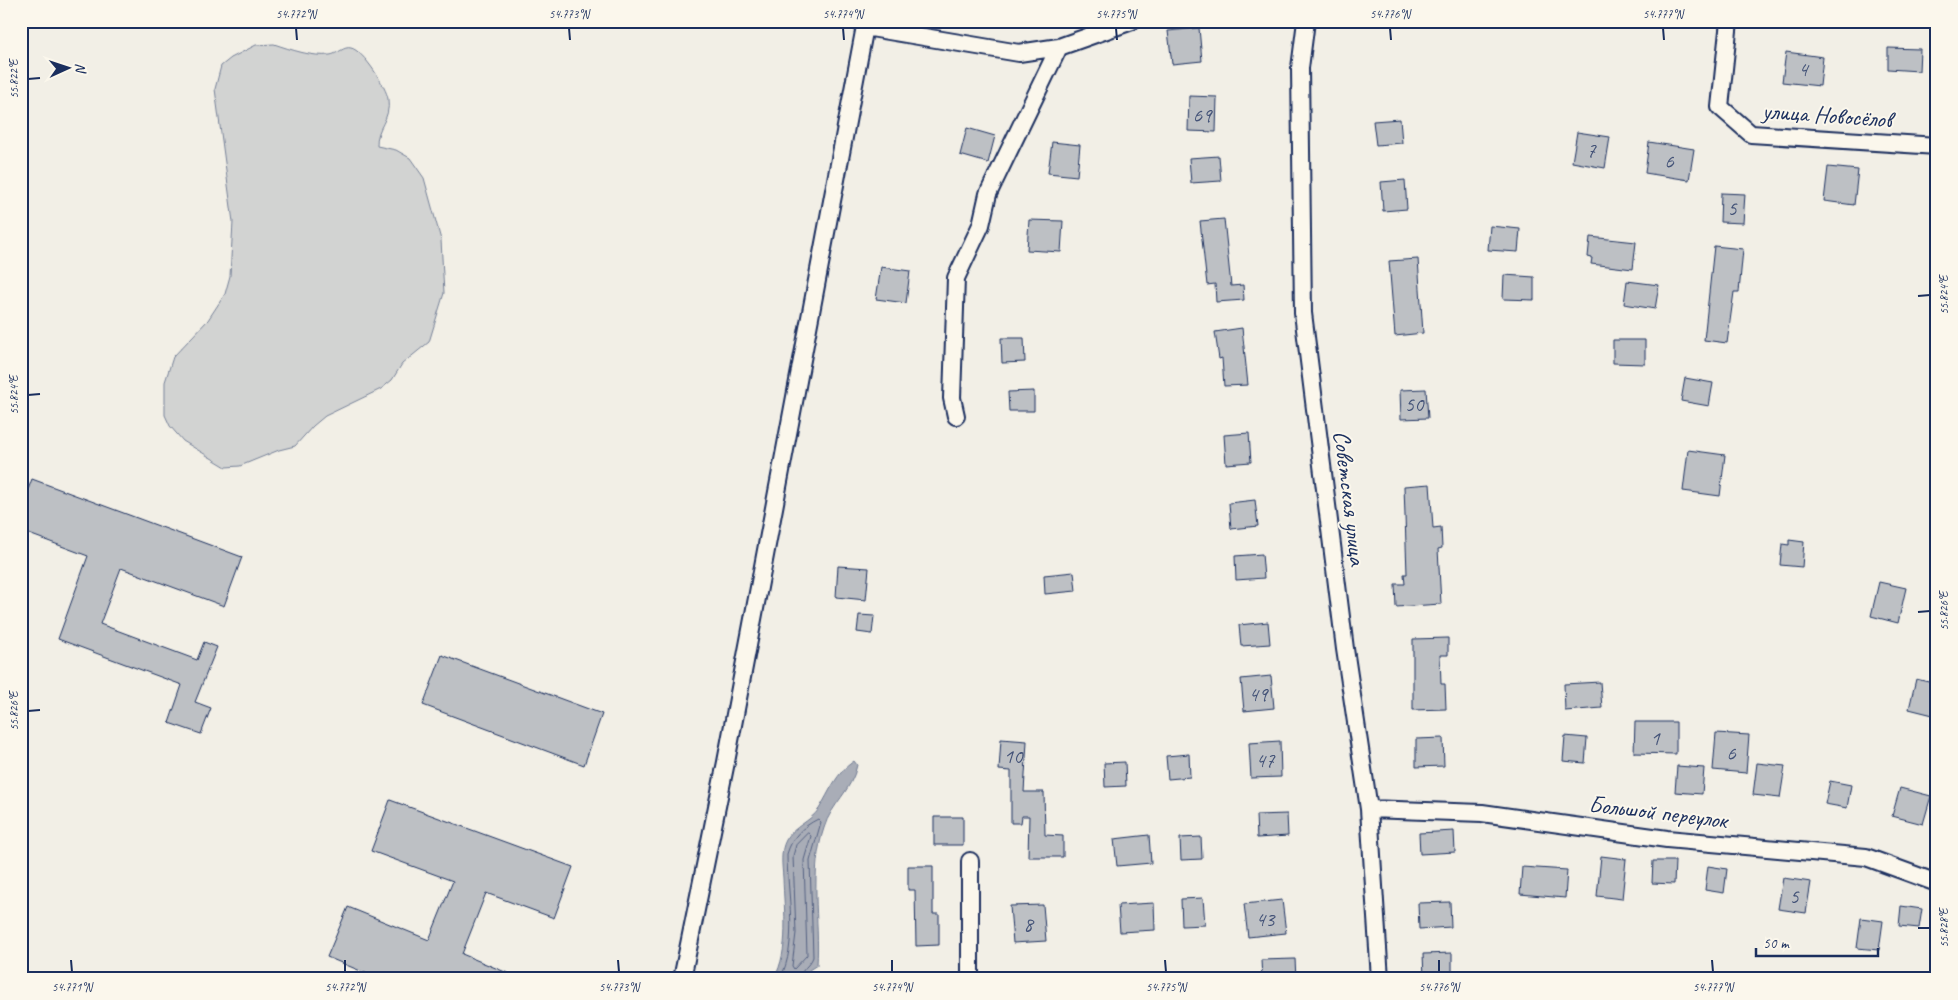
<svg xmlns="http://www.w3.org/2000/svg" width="1958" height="1000" font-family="Caveat,sans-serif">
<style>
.green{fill:#d2d3d2;stroke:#768198}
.water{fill:#a9adb7;stroke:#707b93}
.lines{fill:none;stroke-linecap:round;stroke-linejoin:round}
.shore{stroke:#546182;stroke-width:1}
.building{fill:#bdc0c4;stroke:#1b2f5e}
.minor-casing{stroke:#1b2f5e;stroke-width:20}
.minor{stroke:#fbf7ec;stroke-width:16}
.ticks{fill:none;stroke:#1b2f5e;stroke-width:2}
.labels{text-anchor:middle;stroke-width:4;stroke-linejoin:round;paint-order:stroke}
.number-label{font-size:21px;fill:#445378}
.street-label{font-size:24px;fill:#1b2f5e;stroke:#fbf7ec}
.neatline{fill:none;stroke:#1b2f5e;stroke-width:2}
.ticks-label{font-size:12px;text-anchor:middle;fill:#1b2f5e}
</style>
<rect width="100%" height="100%" fill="#f2efe6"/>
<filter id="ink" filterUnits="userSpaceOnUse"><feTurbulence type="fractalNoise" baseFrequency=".02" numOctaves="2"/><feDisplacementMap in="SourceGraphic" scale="10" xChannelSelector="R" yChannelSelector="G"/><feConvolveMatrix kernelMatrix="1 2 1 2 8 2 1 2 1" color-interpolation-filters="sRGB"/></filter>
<g filter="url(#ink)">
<!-- green -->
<path class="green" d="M 274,44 C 292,50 312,57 330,55 C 338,54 344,46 351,48 C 363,50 387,88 388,99 C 391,121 376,126 377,146 L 396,150 L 410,158 L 424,178 L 441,240 L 444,293 L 429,342 L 402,364 L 392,380 L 381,389 L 325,416 L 313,426 L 295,446 L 279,450 L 240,466 L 226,467 L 183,441 L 170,426 L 165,415 L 165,382 L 173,357 L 208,320 L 225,294 L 230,276 L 233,222 L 215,89 L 221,66 L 231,58 L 256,45 Z"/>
<!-- water -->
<path class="water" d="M 854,761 L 857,765 C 852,791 831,804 824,828 C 809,872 820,920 817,965 L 809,970 L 804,979 L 774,979 C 790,949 784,911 783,878 C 782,865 780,851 786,840 C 794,826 810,822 819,809 C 830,791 836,773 854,761 Z"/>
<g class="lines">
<!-- shore -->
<path class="shore" d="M 808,833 L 811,836 L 804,860 L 807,955 L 794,969 L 792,966 L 796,933 L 793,856 L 796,845 Z
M 780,979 C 799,943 787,893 787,854 C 792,837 802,827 818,819 L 821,822 L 810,861 L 813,957 C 810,966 801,968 800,979"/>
</g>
<!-- building -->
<path class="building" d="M 1199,28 L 1202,61 L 1172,64 L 1168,31 Z
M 1888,48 L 1920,49 L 1919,71 L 1888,69 Z
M 1786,52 L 1823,57 L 1820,86 L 1782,82 Z
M 1189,96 L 1217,97 L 1216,132 L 1188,131 Z
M 1400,119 L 1402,143 L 1376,145 L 1373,121 Z
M 967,128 L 995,136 L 988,163 L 960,155 Z
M 1577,132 L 1610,137 L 1605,168 L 1572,162 Z
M 1052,142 L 1080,145 L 1077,176 L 1048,173 Z
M 1649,142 L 1694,149 L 1689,180 L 1645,173 Z
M 1219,156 L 1221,181 L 1191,183 L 1189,158 Z
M 1828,167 L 1858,170 L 1854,205 L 1824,201 Z
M 1405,180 L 1407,209 L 1383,211 L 1381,182 Z
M 1721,193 L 1745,194 L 1743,223 L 1720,222 Z
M 1224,219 L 1231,286 L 1243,285 L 1244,300 L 1216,302 L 1215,284 L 1207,285 L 1200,221 Z
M 1029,220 L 1063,221 L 1061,252 L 1027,250 Z
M 1490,226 L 1520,229 L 1518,252 L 1488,250 Z
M 1590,237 L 1636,242 L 1633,269 L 1591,264 L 1592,258 L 1588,257 Z
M 1714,246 L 1743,249 L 1739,292 L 1734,292 L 1727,343 L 1704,340 Z
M 1418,259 L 1423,333 L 1395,336 L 1389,261 Z
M 881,267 L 910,271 L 906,303 L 876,299 Z
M 1504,275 L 1534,277 L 1534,300 L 1503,299 Z
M 1627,281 L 1659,285 L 1655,309 L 1624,304 Z
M 1242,328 L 1248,385 L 1224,386 L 1222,358 L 1219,359 L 1215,332 Z
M 1001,338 L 1024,338 L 1025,362 L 1002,363 Z
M 1613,340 L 1645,340 L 1645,364 L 1613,363 Z
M 1685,378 L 1713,383 L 1709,406 L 1681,401 Z
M 1426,389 L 1428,418 L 1401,419 L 1400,390 Z
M 1034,391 L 1034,411 L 1009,411 L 1008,392 Z
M 1249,433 L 1251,462 L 1226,464 L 1224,435 Z
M 1688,450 L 1725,455 L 1720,496 L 1683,491 Z
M 32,479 L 242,557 L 224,606 L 121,568 L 100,624 L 197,660 L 204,642 L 217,647 L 195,702 L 211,708 L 201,734 L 169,723 L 182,685 L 58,639 L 88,556 L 21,531 L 21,508 Z
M 1430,484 L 1433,528 L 1441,527 L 1442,548 L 1438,549 L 1441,604 L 1396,607 L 1395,584 L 1405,584 L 1404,574 L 1407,574 L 1404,486 Z
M 1255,500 L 1258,526 L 1231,529 L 1229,503 Z
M 1789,540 L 1804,542 L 1802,567 L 1780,565 L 1782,544 L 1789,545 Z
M 1262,554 L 1264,578 L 1236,580 L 1235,556 Z
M 838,566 L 869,568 L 866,600 L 836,597 Z
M 1074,572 L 1076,591 L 1045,594 L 1044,575 Z
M 1879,582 L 1906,588 L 1898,623 L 1871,616 Z
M 859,615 L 874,616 L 872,634 L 857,632 Z
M 1268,622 L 1270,644 L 1241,646 L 1239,625 Z
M 1448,638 L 1448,655 L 1440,655 L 1441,684 L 1445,684 L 1446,709 L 1413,710 L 1413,639 Z
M 442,655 L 602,714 L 584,765 L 423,705 Z
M 1271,676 L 1274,708 L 1244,711 L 1241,679 Z
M 1916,679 L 1937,684 L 1937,716 L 1909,709 Z
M 1600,682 L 1602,708 L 1565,711 L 1564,684 Z
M 1635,722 L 1676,722 L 1676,754 L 1634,753 Z
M 1716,733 L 1749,735 L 1746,773 L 1713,770 Z
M 1565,736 L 1587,738 L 1585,763 L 1563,761 Z
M 1443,738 L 1444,766 L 1416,767 L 1416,739 Z
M 1001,739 L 1027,741 L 1024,792 L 1044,792 L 1045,835 L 1063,836 L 1063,857 L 1028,857 L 1029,816 L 1022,816 L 1021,823 L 1011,823 L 1011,771 L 999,770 Z
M 1280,741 L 1281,777 L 1251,778 L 1249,743 Z
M 1189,754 L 1190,777 L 1168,779 L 1166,756 Z
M 1125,762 L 1126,786 L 1105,787 L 1104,763 Z
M 1757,763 L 1785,766 L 1780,798 L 1753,795 Z
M 1677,766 L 1704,768 L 1702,794 L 1675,792 Z
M 1830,781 L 1851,785 L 1847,808 L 1825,804 Z
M 1900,788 L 1931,796 L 1923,824 L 1892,816 Z
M 390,800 L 573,867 L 554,918 L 486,893 L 462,954 L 522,979 L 380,979 L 327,957 L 348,907 L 429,940 L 453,881 L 371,851 Z
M 1287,814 L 1288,836 L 1257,838 L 1256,815 Z
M 934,817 L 963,817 L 963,845 L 934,845 Z
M 1454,831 L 1455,852 L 1420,854 L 1419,833 Z
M 1149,835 L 1151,863 L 1117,866 L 1114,839 Z
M 1201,837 L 1202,859 L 1181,860 L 1180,838 Z
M 1601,856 L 1626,859 L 1622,899 L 1597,896 Z
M 1653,861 L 1675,861 L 1674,884 L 1652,883 Z
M 908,866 L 933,866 L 933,914 L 939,914 L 939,945 L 916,946 L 915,890 L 908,890 Z
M 1708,866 L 1727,869 L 1724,893 L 1705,890 Z
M 1522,867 L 1567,870 L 1565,898 L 1520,894 Z
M 1783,878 L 1811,882 L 1806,913 L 1778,909 Z
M 1203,898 L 1205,925 L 1182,926 L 1181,899 Z
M 1282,900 L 1286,933 L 1248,937 L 1244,904 Z
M 1450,902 L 1451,927 L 1419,929 L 1418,903 Z
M 1154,903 L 1155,930 L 1120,932 L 1118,905 Z
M 1043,905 L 1046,941 L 1013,943 L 1010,906 Z
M 1901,906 L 1922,909 L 1919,928 L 1899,926 Z
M 1861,918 L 1883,921 L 1879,950 L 1857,948 Z
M 1452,953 L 1452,977 L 1424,978 L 1423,954 Z
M 1295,959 L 1296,979 L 1262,979 L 1261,960 Z"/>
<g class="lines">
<defs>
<path id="minor" d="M 1306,21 L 1300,68 L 1303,313 L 1345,649 L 1369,809 L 1380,979
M 1729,21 L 1720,107 L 1751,134 L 1937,146
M 865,27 L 1019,53 L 1059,47 L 1132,21
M 956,416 L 952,398 L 956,278 L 981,225 L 988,194 L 1059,47
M 1369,809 L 1482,813 L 1667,839 L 1866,857 L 1937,883
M 970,861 L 970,979
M 682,979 L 726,762 L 866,21"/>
</defs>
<!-- minor casing -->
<use href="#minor" class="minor-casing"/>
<!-- minor -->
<use href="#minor" class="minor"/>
</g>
</g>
<!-- ticks -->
<path class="ticks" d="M 296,28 L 297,40M 569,28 L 570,40M 843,28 L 844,40M 1116,28 L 1117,40M 1390,28 L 1391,40M 1663,28 L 1664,40M 28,79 L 40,78M 1918,296 L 1930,295M 28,395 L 40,394M 1918,612 L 1930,611M 28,711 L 40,710M 1918,928 L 1930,928M 71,960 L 72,972M 345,960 L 345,972M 618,960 L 619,972M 892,960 L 892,972M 1165,960 L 1166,972M 1439,960 L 1439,972M 1712,960 L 1713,972"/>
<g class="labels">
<!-- number labels -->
<g class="number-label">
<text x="1803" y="76">4</text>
<text x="1202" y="122">69</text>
<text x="1591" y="157">7</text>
<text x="1669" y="168">6</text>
<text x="1732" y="215">5</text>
<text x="1414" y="411">50</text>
<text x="1258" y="701">49</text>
<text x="1655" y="745">1</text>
<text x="1731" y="760">6</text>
<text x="1013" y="763">10</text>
<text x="1265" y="767">47</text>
<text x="1794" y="903">5</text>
<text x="1265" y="926">43</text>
<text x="1028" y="931">8</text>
</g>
<!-- street labels -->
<g class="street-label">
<text transform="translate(1827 115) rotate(4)" y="8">улица Новосёлов</text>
<text transform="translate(1350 498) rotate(83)" y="8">Советская улица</text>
<text transform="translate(1658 812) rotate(7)" y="8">Большой переулок</text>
</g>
</g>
<!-- margin -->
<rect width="1958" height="1000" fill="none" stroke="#fbf7ec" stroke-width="55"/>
<!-- north arrow -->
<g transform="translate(68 68) rotate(87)" stroke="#fbf7ec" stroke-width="4" paint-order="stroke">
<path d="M0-4L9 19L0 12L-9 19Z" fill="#1b2f5e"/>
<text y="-8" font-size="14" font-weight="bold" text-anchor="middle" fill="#1b2f5e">N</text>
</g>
<!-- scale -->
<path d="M1756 948v8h122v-8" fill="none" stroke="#1b2f5e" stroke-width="2.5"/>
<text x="1763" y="948" font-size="15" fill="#1b2f5e" stroke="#fbf7ec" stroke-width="4" paint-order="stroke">50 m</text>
<rect x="28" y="28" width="1902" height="944" class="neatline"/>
<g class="ticks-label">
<text x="296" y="18">54.772°N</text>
<text x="569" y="18">54.773°N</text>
<text x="843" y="18">54.774°N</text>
<text x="1116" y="18">54.775°N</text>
<text x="1390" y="18">54.776°N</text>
<text x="1663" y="18">54.777°N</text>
<text transform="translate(14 79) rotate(-90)" y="4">55.822°E</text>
<text transform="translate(1944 295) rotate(-90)" y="4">55.824°E</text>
<text transform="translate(14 395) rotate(-90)" y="4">55.824°E</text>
<text transform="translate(1944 611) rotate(-90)" y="4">55.826°E</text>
<text transform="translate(14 711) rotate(-90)" y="4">55.826°E</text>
<text transform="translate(1944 928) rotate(-90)" y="4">55.828°E</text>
<text x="72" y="991">54.771°N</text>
<text x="345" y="991">54.772°N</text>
<text x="619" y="991">54.773°N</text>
<text x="892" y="991">54.774°N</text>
<text x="1166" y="991">54.775°N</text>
<text x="1439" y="991">54.776°N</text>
<text x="1713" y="991">54.777°N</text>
</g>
</svg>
